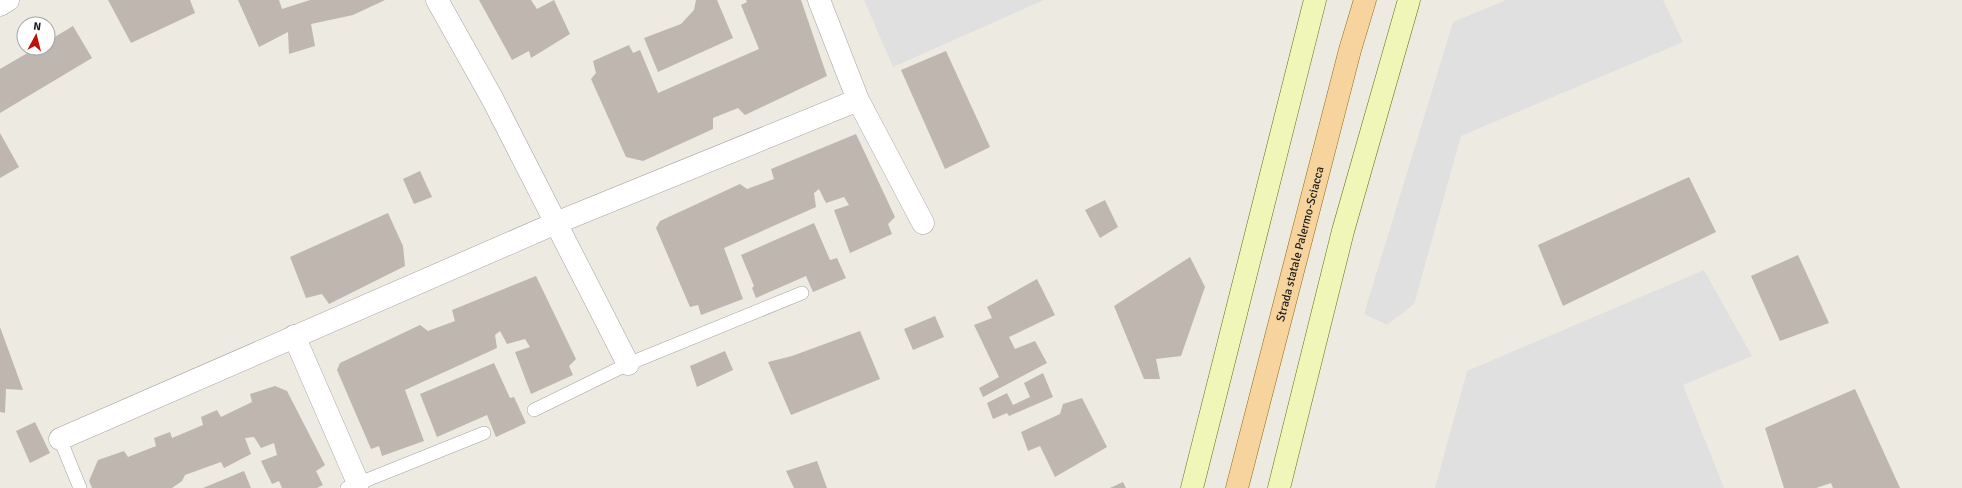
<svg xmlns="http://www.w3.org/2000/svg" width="1962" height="488" font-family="Signika,sans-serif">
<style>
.parking{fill:#e0e0e0}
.building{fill:#beb6af}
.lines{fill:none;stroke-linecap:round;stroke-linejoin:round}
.service-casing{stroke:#a3a3a3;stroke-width:14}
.minor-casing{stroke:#a3a3a3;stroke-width:23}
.tertiary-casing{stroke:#a3a3a3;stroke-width:23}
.secondary-casing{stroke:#5e6d09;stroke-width:23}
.primary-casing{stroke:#8e6706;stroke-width:23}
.service{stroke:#fff;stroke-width:13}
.minor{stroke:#fff;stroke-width:22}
.tertiary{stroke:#fff;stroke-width:22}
.secondary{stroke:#f0f6b8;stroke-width:22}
.primary{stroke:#f7d49d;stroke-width:22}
.labels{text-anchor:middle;stroke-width:4;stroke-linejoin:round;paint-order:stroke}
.street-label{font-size:12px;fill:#1c1c1c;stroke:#fff}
</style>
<rect width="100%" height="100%" fill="#edeae2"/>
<!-- parking -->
<path class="parking" d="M 864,0 L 1044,0 L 893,67 Z
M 1506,0 L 1663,0 L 1683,42 L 1461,136 L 1414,304 L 1387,325 L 1364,314 L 1453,22 Z
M 1704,270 L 1752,356 L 1683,385 L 1724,488 L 1435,488 L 1467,371 Z"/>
<!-- building -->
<path class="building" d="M 108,0 L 190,0 L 195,13 L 131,43 Z
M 238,0 L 279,0 L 282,9 L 310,0 L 385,0 L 353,15 L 311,24 L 315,46 L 289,54 L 288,32 L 259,47 Z
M 479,0 L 531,0 L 537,9 L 554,0 L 570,34 L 531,58 L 529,51 L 512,60 Z
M 696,0 L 717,0 L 733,38 L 658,72 L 644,38 L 681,24 L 694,10 Z
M 746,0 L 801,0 L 827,76 L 745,115 L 738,108 L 713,118 L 713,129 L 643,161 L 626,157 L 591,79 L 596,73 L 593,61 L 629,45 L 633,53 L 640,50 L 658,93 L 759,49 L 741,5 L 747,2 Z
M 73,26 L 92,58 L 0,113 L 0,69 L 36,48 L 48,48 L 48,41 Z
M 946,51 L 990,147 L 945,169 L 901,70 Z
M 0,133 L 19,167 L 0,178 Z
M 856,134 L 895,217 L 888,224 L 892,234 L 850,253 L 834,210 L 849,205 L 844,197 L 826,203 L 819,189 L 814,193 L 816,207 L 724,248 L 743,299 L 701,315 L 698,305 L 690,307 L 656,228 L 660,221 L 740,184 L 747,189 L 774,179 L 771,169 Z
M 420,171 L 432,197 L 414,204 L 403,179 Z
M 1689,177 L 1716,232 L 1563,306 L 1538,245 Z
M 1105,200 L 1118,227 L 1100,238 L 1085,210 Z
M 388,213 L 403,246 L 405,266 L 329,304 L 322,294 L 306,298 L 290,257 Z
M 814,223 L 830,260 L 837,258 L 846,278 L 813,292 L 806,276 L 756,298 L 752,288 L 754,286 L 741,255 Z
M 1798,255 L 1829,323 L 1780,341 L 1751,276 Z
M 1190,257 L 1205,287 L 1181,356 L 1156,359 L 1160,379 L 1144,379 L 1114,306 Z
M 536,276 L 576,359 L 569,366 L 573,375 L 531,394 L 515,352 L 530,347 L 525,339 L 507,344 L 500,331 L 495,335 L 497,348 L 405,390 L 424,441 L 382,456 L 379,446 L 371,449 L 337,370 L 340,363 L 420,325 L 428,331 L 455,321 L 452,310 Z
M 1037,279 L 1055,315 L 1009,337 L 1015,349 L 1035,341 L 1047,363 L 983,397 L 979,388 L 999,377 L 974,325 L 992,318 L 987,307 Z
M 935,316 L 944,337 L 913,350 L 904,329 Z
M 0,327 L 23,390 L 6,389 L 5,413 L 0,412 Z
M 860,331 L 880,379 L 791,415 L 768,362 L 792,356 Z
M 725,351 L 733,370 L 697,387 L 690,366 Z
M 494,363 L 510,398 L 514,397 L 526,423 L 496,437 L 487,415 L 437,437 L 420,394 Z
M 1043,373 L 1053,397 L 1009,416 L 1007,413 L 993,419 L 987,403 L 1007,393 L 1013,405 L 1030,397 L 1024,383 Z
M 275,386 L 287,391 L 325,465 L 316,471 L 323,485 L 317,488 L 282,488 L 279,481 L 272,484 L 261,461 L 277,455 L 274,443 L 261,448 L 254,437 L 245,438 L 251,454 L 224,468 L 221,462 L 185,475 L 182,481 L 172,488 L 92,488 L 89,481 L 98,460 L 124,451 L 128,457 L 156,446 L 154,438 L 170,432 L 172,438 L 203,425 L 201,417 L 217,410 L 221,417 L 252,402 L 250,394 Z
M 1855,389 L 1900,488 L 1833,488 L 1831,483 L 1816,488 L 1784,488 L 1765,428 Z
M 1082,398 L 1107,447 L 1055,477 L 1040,446 L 1028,451 L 1021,432 L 1060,414 L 1063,404 Z
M 35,422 L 50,453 L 30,463 L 16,431 Z
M 817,461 L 827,488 L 794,488 L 786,471 Z
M 244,471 L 251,488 L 203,488 Z
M 1123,482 L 1126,488 L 1110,488 Z"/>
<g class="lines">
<defs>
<path id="service" d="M 534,410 L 628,364 L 802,293
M 60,439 L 80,488
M 347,488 L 484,433"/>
<path id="minor" d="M 437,0 L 492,98 L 628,364
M 819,0 L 858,100 L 923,223
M 294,336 L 358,483
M 60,439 L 556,223 L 858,100"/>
<path id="tertiary" d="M 0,5 L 8,0"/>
<path id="secondary" d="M 1192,488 L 1315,0
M 1279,488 L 1343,231 L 1409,0"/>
<g id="primary">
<path id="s1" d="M 1237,488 L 1350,50 L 1365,0"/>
</g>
</defs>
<!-- service casing -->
<use href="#service" class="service-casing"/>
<!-- minor casing -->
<use href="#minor" class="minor-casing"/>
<!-- tertiary casing -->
<use href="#tertiary" class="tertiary-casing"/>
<!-- secondary casing -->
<use href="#secondary" class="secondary-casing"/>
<!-- primary casing -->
<use href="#primary" class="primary-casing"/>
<!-- service -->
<use href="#service" class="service"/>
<!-- minor -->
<use href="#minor" class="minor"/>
<!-- tertiary -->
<use href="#tertiary" class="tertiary"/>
<!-- secondary -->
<use href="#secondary" class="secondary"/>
<!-- primary -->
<use href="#primary" class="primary"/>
</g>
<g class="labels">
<!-- street labels -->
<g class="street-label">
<text dy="4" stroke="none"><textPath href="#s1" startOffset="252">Strada statale Palermo-Sciacca</textPath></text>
</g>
</g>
<!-- north arrow -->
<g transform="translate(36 36) rotate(7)"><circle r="19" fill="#ffffff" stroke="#a4a4a4"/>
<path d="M0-3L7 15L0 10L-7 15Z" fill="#c01109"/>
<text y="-6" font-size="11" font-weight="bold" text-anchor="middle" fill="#1c1c1c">N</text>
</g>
</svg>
